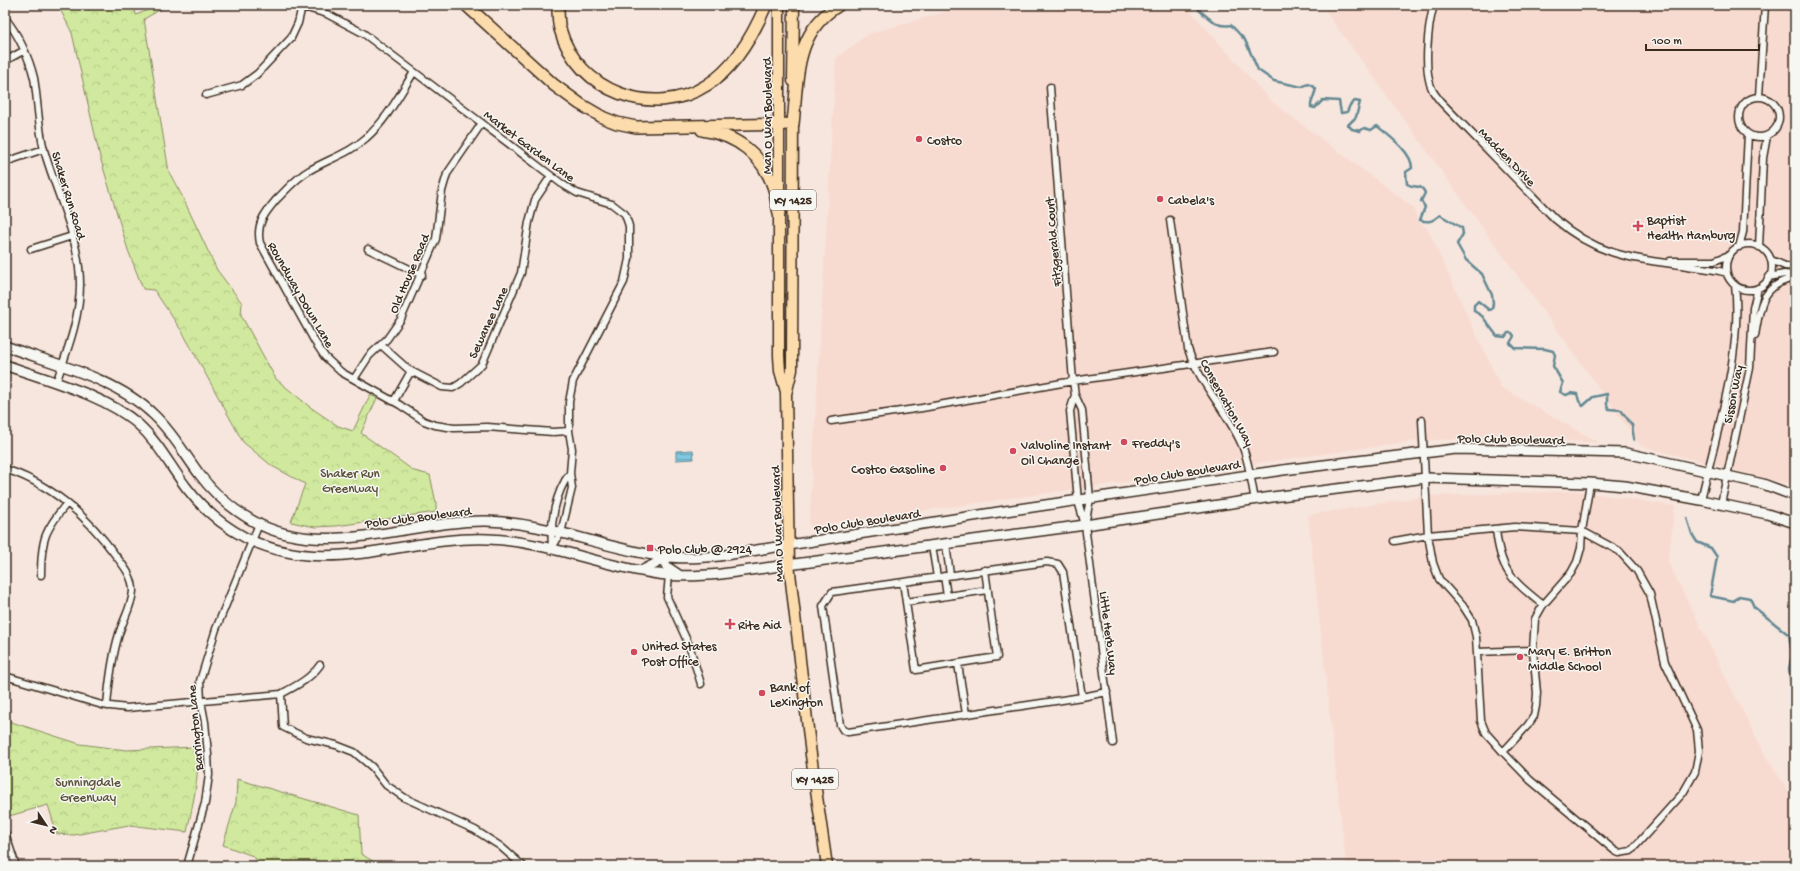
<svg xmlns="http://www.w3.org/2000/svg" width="1800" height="871" font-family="'Gochi Hand',sans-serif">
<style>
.built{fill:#f8dbd0}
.forest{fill:url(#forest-crowns);stroke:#868a5e}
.water{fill:url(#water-rules);stroke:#648993}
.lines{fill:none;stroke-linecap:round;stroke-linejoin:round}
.stream{stroke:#648993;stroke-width:2.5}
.street-casing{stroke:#3b2a1e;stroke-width:9}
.secondary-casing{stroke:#3b2a1e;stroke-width:12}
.primary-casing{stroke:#3b2a1e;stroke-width:13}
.highway-casing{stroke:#3b2a1e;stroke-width:14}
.street{stroke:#f6f6f2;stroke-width:6}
.secondary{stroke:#f6f6f2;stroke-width:9}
.primary{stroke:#fcdcac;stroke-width:10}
.highway{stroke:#fcdcac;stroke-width:11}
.poi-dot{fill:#d1495b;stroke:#f6f6f2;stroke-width:1.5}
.labels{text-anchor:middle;stroke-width:3;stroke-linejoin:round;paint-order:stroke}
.shield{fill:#f6f6f2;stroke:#73675e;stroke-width:1}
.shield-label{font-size:12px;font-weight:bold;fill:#3b2a1e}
.street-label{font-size:13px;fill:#3b2a1e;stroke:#f6f6f2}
.poi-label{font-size:13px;fill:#3b2a1e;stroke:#f6f6f2;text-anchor:start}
.park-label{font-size:13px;fill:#595038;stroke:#f6f6f2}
</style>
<defs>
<pattern id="forest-crowns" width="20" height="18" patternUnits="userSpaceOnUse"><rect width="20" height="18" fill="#d0e99e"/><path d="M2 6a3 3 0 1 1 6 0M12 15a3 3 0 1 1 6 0" fill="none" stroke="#b4c888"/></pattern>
<pattern id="water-rules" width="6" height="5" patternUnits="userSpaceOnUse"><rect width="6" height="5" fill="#80c8e1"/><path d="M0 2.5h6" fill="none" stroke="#6aa3b6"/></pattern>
</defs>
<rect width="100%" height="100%" fill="#f7e6de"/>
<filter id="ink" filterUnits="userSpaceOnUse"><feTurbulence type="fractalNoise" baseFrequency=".025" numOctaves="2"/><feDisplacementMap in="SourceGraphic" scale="8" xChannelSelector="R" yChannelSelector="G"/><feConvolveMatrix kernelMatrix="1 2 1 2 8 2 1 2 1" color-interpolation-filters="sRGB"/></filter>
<g filter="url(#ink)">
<!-- built -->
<path class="built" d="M 969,5 L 1185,5 L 1271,101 L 1414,208 L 1417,220 L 1427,228 L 1501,387 L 1599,443 L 1507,437 L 1414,441 L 809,527 L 836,58 L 868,34 Z
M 1321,5 L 1795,5 L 1795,486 L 1641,446 Z
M 1578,491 L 1675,506 L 1668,562 L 1764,753 L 1795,802 L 1795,866 L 1346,866 L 1308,515 L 1426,496 Z"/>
<!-- forest -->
<path class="forest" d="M 58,5 L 134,5 L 136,15 L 160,5 L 168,5 L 144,19 L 169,172 L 182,196 L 217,270 L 242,303 L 241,315 L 276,379 L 310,407 L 338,426 L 353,431 L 370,395 L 377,398 L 361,433 L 414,471 L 430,475 L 436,503 L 436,512 L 336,526 L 315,527 L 291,522 L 305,484 L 272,466 L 243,442 L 183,333 L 154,290 L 143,289 L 128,250 L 100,157 L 72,33 Z
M 5,720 L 80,744 L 126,750 L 197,747 C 200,776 193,803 187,832 L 129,825 L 74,835 L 57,834 L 48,805 L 9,816 L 5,812 Z
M 237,779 L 359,815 L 361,854 L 381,866 L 261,866 L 253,856 L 223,845 L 236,802 Z"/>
<!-- water -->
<path class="water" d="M 693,450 L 694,459 L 676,460 L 676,451 Z"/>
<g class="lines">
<!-- stream -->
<path class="stream" d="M 1199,5 L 1199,10 C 1210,19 1217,28 1231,25 L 1245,40 L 1258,70 L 1274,81 L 1302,87 C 1308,83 1310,83 1316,89 L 1311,104 L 1311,107 L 1315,108 L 1323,100 L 1339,101 L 1341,113 L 1347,112 L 1350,105 L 1355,101 L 1360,102 L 1356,117 L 1348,125 L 1352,129 L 1360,131 L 1364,128 L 1371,130 L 1377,126 C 1388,135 1412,152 1412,168 L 1406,172 L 1407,184 C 1415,189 1421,183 1425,193 L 1421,201 L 1425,207 L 1420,220 C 1429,223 1433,221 1440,215 L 1462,228 L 1463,234 L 1457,244 L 1466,260 L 1482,274 L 1492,295 L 1493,303 L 1492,309 L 1489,310 L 1478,301 L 1474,305 L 1474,311 L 1482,316 L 1497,336 L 1505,337 L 1508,333 L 1512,333 L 1514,336 L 1510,343 L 1515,348 L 1545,349 L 1553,351 L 1555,355 L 1553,366 L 1563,383 L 1560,392 L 1566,395 L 1571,393 L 1577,394 L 1579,401 L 1583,406 L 1593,397 L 1607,394 L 1607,405 L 1609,409 L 1621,410 L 1632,425 L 1634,440
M 1687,518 L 1692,534 L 1697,542 L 1711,548 L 1717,557 L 1710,596 L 1734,601 L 1739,596 L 1750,598 L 1754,607 L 1789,635 L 1792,654 L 1789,669 L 1795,717"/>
<defs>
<path id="street" d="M 297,5 L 327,14 L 363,33 L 562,184 L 577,193 L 612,204 L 625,214 L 629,226 L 629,259 L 624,282 L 573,381 L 569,402 L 569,431 L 572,449 L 570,473 L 572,488 L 561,533 L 552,548
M 1434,5 C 1428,24 1423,71 1432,89 C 1434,94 1438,98 1441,102 L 1555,219 C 1597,255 1629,258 1681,265 C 1697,268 1712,268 1727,273
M 5,18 C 18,34 29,57 34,78 C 38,101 38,126 44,150 C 56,193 80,238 80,284 C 80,319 67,351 56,383
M 5,61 L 23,51
M 414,72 C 400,94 386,121 366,138 C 350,153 329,159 310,170 C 297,177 287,189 276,200 C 264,214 256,224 260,243 L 315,342 L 325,357 L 341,372 L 400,405 L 424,421 L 435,425 L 454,428 L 487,427 L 553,432 L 569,431
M 1050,87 L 1073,381 L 1075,395 L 1082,410 L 1090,499 L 1085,525
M 206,95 L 242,85 L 257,74 L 291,38 L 298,23 L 302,6
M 1759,96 L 1765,5
M1739 117a20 20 0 1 1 40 0a20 20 0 1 1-40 0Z
M 5,162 L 44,149
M 1170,220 L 1188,349 C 1200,384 1226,410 1241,443 C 1249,460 1251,481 1255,500
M1726 267a23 23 0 1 1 46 0a23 23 0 1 1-46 0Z
M 1739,247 L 1743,232 L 1748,134
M 1759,247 L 1763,158 L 1767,136
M 31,249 L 72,236
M 368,249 L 422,275
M 1771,260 L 1785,266 L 1795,267
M 1670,261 L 1714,261 L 1729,255
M 1769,277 L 1784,274 L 1795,275
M 1755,336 C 1760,307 1761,284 1795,278
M 381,345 L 409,370 L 442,387 L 453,388 L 461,383 L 482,364 L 521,273 L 529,222 L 535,200 L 551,176
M 354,379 L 369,356 L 387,339 L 401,319 L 436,239 L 442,191 L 447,174 L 482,123
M 1075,395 L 1070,411 L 1078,501 L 1085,525 L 1113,743
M 394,401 L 411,371
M 1422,420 L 1428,535 L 1433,563 L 1439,579 L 1463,606 L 1472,620 L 1476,637 L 1481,721 L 1486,733 L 1503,752 L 1528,725 L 1534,716 L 1536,706 L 1537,693 L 1533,650 L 1535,619 L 1543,605 L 1571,573 L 1577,562 L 1581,548 L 1582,531 L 1590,483
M 831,421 L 922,408 L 1073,381 L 1274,352
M 5,469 C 51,484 88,517 116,556 C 124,566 133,577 133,591 C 132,606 123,620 119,634 C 112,657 109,682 107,706
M 1701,500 C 1716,433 1743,353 1735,285
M 1721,504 L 1750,368 L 1753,308 L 1758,288
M 1496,529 C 1500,571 1511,579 1543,605
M 1395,541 L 1428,535 L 1515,527 L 1582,531 L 1619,551 L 1637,571 L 1650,594 L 1665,662 L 1697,730 L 1699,751 L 1695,772 L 1683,793 L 1631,851 L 1619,853 L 1615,851 L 1530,780 L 1503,752
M 946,544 L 950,575
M 932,546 L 937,577
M 552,547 C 550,523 555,493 570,473
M 1047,562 L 1058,564 L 1063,572 L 1082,697 L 848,732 L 843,730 L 840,725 L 823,606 L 832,592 Z
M 41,575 C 41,539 45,530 67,503
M 669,575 L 667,597 L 689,645 L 701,684
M 944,576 L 947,596
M 903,582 L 916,670 L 997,657 L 985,570
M 906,602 L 988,590
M 1477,652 L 1533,650
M 958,664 L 966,714
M 5,676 L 102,705 L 127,708 L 281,694 C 296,686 310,679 320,665
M 281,694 L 283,727 L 306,738 L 336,745 L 354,752 L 372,767 L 386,785 L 405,798 L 475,830 L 500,846 L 523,866
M 1082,697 L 1107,692
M 5,833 L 16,866
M 187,866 L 205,803 L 209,775 L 208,754 L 205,722 L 201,701 L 200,681 L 216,629 L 259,524"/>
<path id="secondary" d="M 5,346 C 54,364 116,378 154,415 C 173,433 185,455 200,475 C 214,494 232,509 253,521 C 323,561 411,520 486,521 C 546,522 601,548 660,556 C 680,559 699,558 719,556 L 1005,511 L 1283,470 L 1456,449 L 1626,453 L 1763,484 L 1795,496
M 5,365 C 47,380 105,395 138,424 C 158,442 170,466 186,487 C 202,508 223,526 246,538 C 329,579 403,536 488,539 C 546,541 600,566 658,574 C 679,577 700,576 721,574 L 1085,525 L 1272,497 L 1426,478 L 1590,483 L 1625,486 L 1701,500 L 1767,514 L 1795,523
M 641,571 L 655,564 L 662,557 L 667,567 L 679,575"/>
<path id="primary" d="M 779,5 L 779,356 L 780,371 L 786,392
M 793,81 L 794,5
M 793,117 L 792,370 L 786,394 L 789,564 L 811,755 L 827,866"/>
<path id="highway" d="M 466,5 L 554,85 L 580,104 L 604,118 L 617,123 L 636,127 L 793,124 C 798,78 794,32 839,5
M 558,5 C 558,13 558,22 560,29 C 577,91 653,120 707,85 C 734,69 754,33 766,5
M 702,130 C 737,135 763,155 774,189 C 776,197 777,205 779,213"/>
</defs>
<!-- street casing -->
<use href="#street" class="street-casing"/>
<!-- secondary casing -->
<use href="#secondary" class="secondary-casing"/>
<!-- primary casing -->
<use href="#primary" class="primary-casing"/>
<!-- highway casing -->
<use href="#highway" class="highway-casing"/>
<!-- street -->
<use href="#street" class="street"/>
<!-- secondary -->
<use href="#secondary" class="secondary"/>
<!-- primary -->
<use href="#primary" class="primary"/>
<!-- highway -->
<use href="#highway" class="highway"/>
</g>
</g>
<!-- markers -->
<g class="poi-dot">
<circle cx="919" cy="139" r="4"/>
<circle cx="1160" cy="199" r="4"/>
<path d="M1636 220h4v4h4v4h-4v4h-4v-4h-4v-4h4z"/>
<circle cx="1124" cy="442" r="4"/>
<circle cx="1013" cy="451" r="4"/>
<circle cx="943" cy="468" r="4"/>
<rect x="646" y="544" width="8" height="8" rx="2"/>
<path d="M728 618h4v4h4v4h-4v4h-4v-4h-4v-4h4z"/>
<circle cx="634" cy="652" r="4"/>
<circle cx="1520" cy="657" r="4"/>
<circle cx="762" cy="693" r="4"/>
</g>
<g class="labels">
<!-- shield labels -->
<g class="shield">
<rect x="770" y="190" width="46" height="20" rx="3"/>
<rect x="792" y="769" width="46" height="20" rx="3"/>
</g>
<g class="shield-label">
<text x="793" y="204">KY 1425</text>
<text x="815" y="783">KY 1425</text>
</g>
<!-- street labels -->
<g class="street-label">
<text transform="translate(766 116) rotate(-90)" y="5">Man O War Boulevard</text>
<text transform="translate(530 145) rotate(37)" y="5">Market Garden Lane</text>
<text transform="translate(1508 156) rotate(46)" y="5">Madden Drive</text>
<text transform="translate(70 195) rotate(73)" y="5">Shaker Run Road</text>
<text transform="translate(1052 242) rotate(-95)" y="5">Fitzgerald Court</text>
<text transform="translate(408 273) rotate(-67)" y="5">Old House Road</text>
<text transform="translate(302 294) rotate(60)" y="5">Roundway Down Lane</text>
<text transform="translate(487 322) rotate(-65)" y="5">Sewanee Lane</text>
<text transform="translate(1732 394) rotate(-79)" y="5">Sisson Way</text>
<text transform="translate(1228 402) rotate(61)" y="5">Conservation Way</text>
<text transform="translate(1511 438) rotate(1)" y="5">Polo Club Boulevard</text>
<text transform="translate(1187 471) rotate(-9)" y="5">Polo Club Boulevard</text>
<text transform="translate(418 516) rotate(-7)" y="5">Polo Club Boulevard</text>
<text transform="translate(867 520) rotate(-9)" y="5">Polo Club Boulevard</text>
<text transform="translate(776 524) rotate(-92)" y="5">Man O War Boulevard</text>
<text transform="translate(1110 633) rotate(83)" y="5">Little Herb Way</text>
<text transform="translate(194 728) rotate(-95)" y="5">Barrington Lane</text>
</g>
<!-- poi labels -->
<g class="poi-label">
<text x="927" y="144">Costco</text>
<text x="1168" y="204">Cabela's</text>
<text x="1647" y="224">Baptist<tspan x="1647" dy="15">Health Hamburg</tspan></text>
<text x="1132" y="447">Freddy's</text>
<text x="1021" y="449">Valvoline Instant<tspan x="1021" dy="15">Oil Change</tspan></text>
<text x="935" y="473" text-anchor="end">Costco Gasoline</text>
<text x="658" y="553">Polo Club @ 2924</text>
<text x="738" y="629">Rite Aid</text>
<text x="642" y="650">United States<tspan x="642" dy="15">Post Office</tspan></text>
<text x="1528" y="655">Mary E. Britton<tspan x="1528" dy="15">Middle School</tspan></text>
<text x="770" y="691">Bank of<tspan x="770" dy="15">Lexington</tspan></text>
</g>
<!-- park labels -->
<g class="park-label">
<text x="350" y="477">Shaker Run<tspan x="350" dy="15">Greenway</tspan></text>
<text x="88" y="786">Sunningdale<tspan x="88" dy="15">Greenway</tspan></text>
</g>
</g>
<!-- margin -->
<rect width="1800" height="871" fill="none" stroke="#f6f6f2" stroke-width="20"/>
<rect x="10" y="10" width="1780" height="851" fill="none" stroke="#3b2a1e" stroke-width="1.5" filter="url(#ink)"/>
<!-- north arrow -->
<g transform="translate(46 825) rotate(125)" stroke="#f6f6f2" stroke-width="3" paint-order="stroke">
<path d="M0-3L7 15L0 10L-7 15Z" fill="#3b2a1e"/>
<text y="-6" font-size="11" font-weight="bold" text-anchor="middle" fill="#3b2a1e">N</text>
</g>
<!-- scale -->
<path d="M1646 44v6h113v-6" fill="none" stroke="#3b2a1e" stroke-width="2"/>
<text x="1652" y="44" font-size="12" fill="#3b2a1e" stroke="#f6f6f2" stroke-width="3" paint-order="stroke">100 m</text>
</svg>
